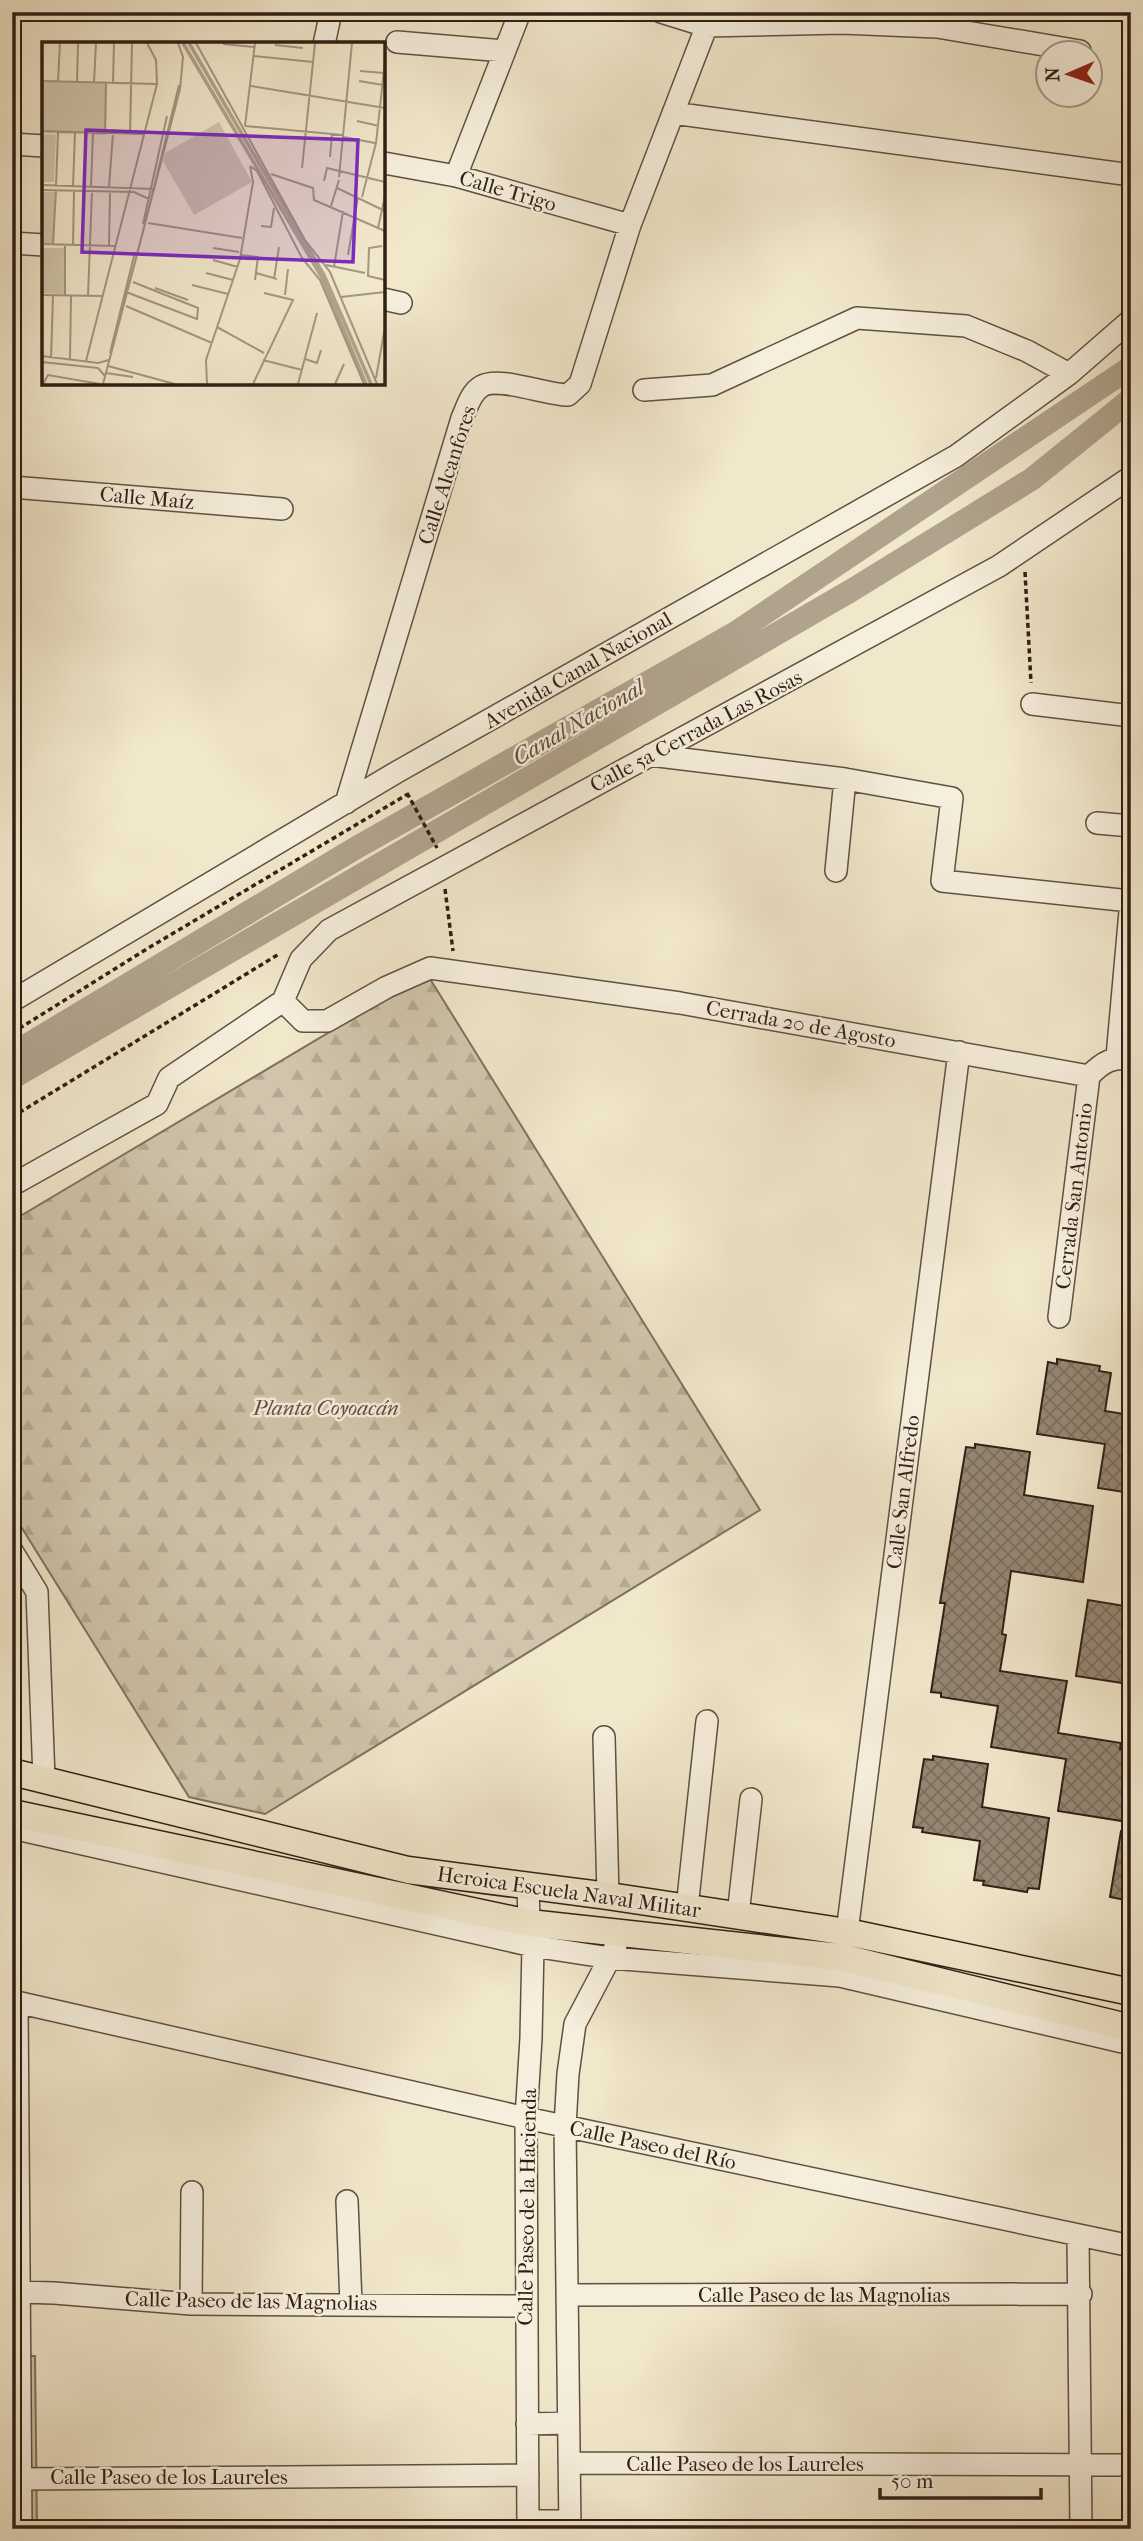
<svg xmlns="http://www.w3.org/2000/svg" width="1143" height="2541" font-family="'IM FELL French Canon',serif">
<style>
.forest{fill:url(#forest-firs);stroke:#807260;stroke-width:2}
.park{fill:#d0c5ac;stroke:#807260;stroke-width:2}
.lines{fill:none;stroke-linecap:round;stroke-linejoin:round}
.canal{stroke:#b0a38d;stroke-width:23}
.building{fill:url(#building-cross-hatch);stroke:#311e15;stroke-width:2}
.minor-casing{stroke:#615042;stroke-width:24}
.major-casing{stroke:#311e15;stroke-width:29}
.path{stroke:#311e15;stroke-width:3.5;stroke-dasharray:5 3.5;stroke-linecap:butt}
.minor{stroke:#f6efdd;stroke-width:21}
.major{stroke:#f1e7cb;stroke-width:26}
.labels{text-anchor:middle;stroke-width:5;stroke-linejoin:round;paint-order:stroke}
.street-label{font-size:21px;fill:#311e15;stroke:#f6efdd}
.park-label{font-size:21px;font-style:italic;fill:#615042;stroke:#f6efdd}
.water-label{font-size:23px;font-style:italic;fill:#5d4d3f;stroke:#f6efdd}
.inset-river{fill:none;stroke:#b0a38d;stroke-width:3.5}
.inset-road{fill:none;stroke:#a49782;stroke-width:2}
.view{fill:#7b2cbf;fill-opacity:0.15;stroke:#7b2cbf;stroke-width:3.5}
.inset-edge{fill:none;stroke:#311e15;stroke-width:3.5}
</style>
<defs>
<pattern id="forest-firs" width="22" height="20" patternUnits="userSpaceOnUse" patternTransform="scale(1.75)"><rect width="22" height="20" fill="#d0c5ac"/><path d="M5 1l3.5 6h-7zM16 11l3.5 6h-7z" fill="#b3a993"/></pattern>
<pattern id="building-cross-hatch" width="8" height="8" patternUnits="userSpaceOnUse" patternTransform="scale(1.75)"><rect width="8" height="8" fill="#958774"/><path d="M0 0l8 8M0 8l8-8" fill="none" stroke="#7a6e5e"/></pattern>
</defs>
<rect width="100%" height="100%" fill="#f1e7cb"/>
<filter id="stains"><feTurbulence type="fractalNoise" baseFrequency=".00286" numOctaves="4"/><feColorMatrix values="0 0 0 0 .2 0 0 0 0 .09 0 0 0 0 .02 0 0 0 .5 -.17"/></filter>
<radialGradient id="worn" r=".72"><stop offset=".6" stop-color="#630" stop-opacity="0"/><stop offset="1" stop-color="#630" stop-opacity=".3"/></radialGradient>
<!-- forest -->
<path class="forest" d="M 427,974 L 760,1510 L 265,1814 L 189,1797 L 12,1512 L 12,1221 Z"/>
<!-- park -->
<path class="park" d="M 12,2356 L 35,2356 L 37,2529 L 12,2529 Z"/>
<g class="lines">
<!-- canal -->
<path class="canal" d="M 12,1054 L 354,849 L 735,633 L 1131,367
M 12,1078 L 852,590 L 1032,479 L 1131,399"/>
</g>
<!-- building -->
<path class="building" d="M 1057,1359 L 1100,1366 L 1099,1371 L 1111,1373 L 1105,1411 L 1131,1415 L 1131,1493 L 1098,1488 L 1105,1444 L 1037,1434 L 1048,1362 L 1057,1364 Z
M 975,1444 L 1030,1452 L 1024,1495 L 1093,1506 L 1083,1582 L 1011,1571 L 1002,1634 L 1006,1635 L 1000,1671 L 1067,1681 L 1058,1733 L 1121,1743 L 1120,1749 L 1131,1750 L 1122,1821 L 1058,1811 L 1066,1759 L 991,1747 L 998,1706 L 941,1697 L 941,1693 L 931,1692 L 945,1603 L 940,1603 L 966,1447 L 975,1448 Z
M 1088,1600 L 1131,1607 L 1129,1684 L 1076,1676 Z
M 933,1756 L 988,1764 L 982,1807 L 1049,1818 L 1039,1889 L 1028,1888 L 1027,1892 L 983,1885 L 984,1881 L 974,1880 L 980,1841 L 922,1832 L 923,1828 L 913,1827 L 924,1759 L 933,1760 Z
M 1121,1831 L 1131,1831 L 1131,1901 L 1110,1897 Z"/>
<g class="lines">
<defs>
<path id="minor" d="M 661,12 L 706,26 L 842,23 L 937,27 L 1080,51
M 397,42 L 504,51
M 324,44 L 331,12
M 673,113 L 1131,175
M 12,144 L 44,146
M 384,163 L 456,176 L 630,225
M 456,176 L 520,12
M 12,243 L 44,245
M 383,299 L 401,303
M 644,390 L 712,385 L 857,318 L 966,326 L 1027,351 L 1069,374
M 12,487 L 282,509
M 1032,704 L 1131,716
M 650,755 L 845,779 L 836,871
M 845,779 L 952,798 L 942,881 L 1130,901
M 346,803 L 462,418 C 467,407 471,392 482,386 C 499,376 546,395 568,395 L 580,384 L 630,225 L 712,12
M 1097,823 L 1131,826
M 12,1001 L 397,772 L 956,456 L 1069,374 L 1131,320
M 283,1001 L 301,959 L 329,930 L 999,566 L 1131,477
M 283,1001 L 303,1021 L 327,1021 L 387,987 L 430,968 L 680,1003 L 1089,1076 C 1103,1062 1111,1057 1131,1059
M 1117,1057 L 1131,900
M 12,1185 L 157,1104 L 169,1078 L 283,1001
M 1059,1317 L 1089,1076
M 12,1551 L 37,1592 L 44,1779
M 604,1737 L 608,1896
M 12,1828 L 533,1946 L 610,1958 L 840,1976 L 1131,2044
M 528,1886 L 529,1923 L 533,1946 L 531,2038 L 526,2118 L 528,2529
M 687,1908 L 707,1721
M 738,1915 L 751,1799
M 847,1932 L 959,1052
M 12,2001 L 526,2118 L 1131,2246
M 17,2002 L 21,2529
M 347,2201 L 351,2304
M 1078,2235 L 1081,2529
M 19,2292 L 54,2293 L 191,2304 L 526,2306
M 567,2295 L 1081,2294
M 191,2304 L 192,2192
M 527,2424 L 568,2423
M 569,2463 L 1131,2465
M 21,2479 L 528,2475
M 528,2521 L 570,2521
M 570,2529 L 565,2126 L 568,2074 L 575,2024 L 616,1946"/>
<path id="major" d="M 12,1772 L 408,1870 L 608,1896 L 847,1932 L 1131,1992
M 12,1813 L 529,1923 L 840,1957 L 1131,2028"/>
</defs>
<!-- minor casing -->
<use href="#minor" class="minor-casing"/>
<!-- major casing -->
<use href="#major" class="major-casing"/>
<!-- path -->
<path class="path" d="M 1025,572 L 1031,683
M 407,793 L 437,848
M 445,889 L 453,951
M 12,1033 L 150,947 L 408,794
M 12,1117 L 279,954"/>
<!-- minor -->
<use href="#minor" class="minor"/>
<!-- major -->
<use href="#major" class="major"/>
</g>
<g class="labels">
<!-- street labels -->
<g class="street-label">
<text transform="translate(508 191) rotate(16)" y="7">Calle Trigo</text>
<text transform="translate(447 475) rotate(-72)" y="7">Calle Alcanfores</text>
<text transform="translate(147 498) rotate(5)" y="7">Calle Maíz</text>
<text transform="translate(578 670) rotate(-30)" y="7">Avenida Canal Nacional</text>
<text transform="translate(696 731) rotate(-28)" y="7">Calle 5a Cerrada Las Rosas</text>
<text transform="translate(801 1024) rotate(10)" y="7">Cerrada 20 de Agosto</text>
<text transform="translate(1074 1196) rotate(-83)" y="7">Cerrada San Antonio</text>
<text transform="translate(903 1492) rotate(-83)" y="7">Calle San Alfredo</text>
<text transform="translate(569 1892) rotate(8)" y="7">Heroica Escuela Naval Militar</text>
<text transform="translate(653 2145) rotate(12)" y="7">Calle Paseo del Río</text>
<text transform="translate(527 2207) rotate(-89)" y="7">Calle Paseo de la Hacienda</text>
<text x="824" y="2302">Calle Paseo de las Magnolias</text>
<text transform="translate(251 2301) rotate(1)" y="7">Calle Paseo de las Magnolias</text>
<text x="745" y="2471">Calle Paseo de los Laureles</text>
<text x="169" y="2484">Calle Paseo de los Laureles</text>
</g>
<!-- park labels -->
<g class="park-label">
<text x="326" y="1415">Planta Coyoacán</text>
</g>
<!-- water labels -->
<g class="water-label">
<text transform="translate(578 722) rotate(-30)" y="8">Canal Nacional</text>
</g>
</g>
<!-- overview -->
<g transform="translate(42 42)">
<rect width="343" height="343" fill="#f1e7cb"/>
<path d="M 177,80 L 210,140 L 152,173 L 121,119 L 123,111 Z" fill="#d0c5ac"/>
<path d="M 0,40 L 65,41 L 64,93 L 0,91 ZM 0,92 L 14,93 L 12,140 L 0,140 ZM 0,150 L 13,150 L 12,201 L 0,201 ZM 0,206 L 24,206 L 23,252 L 0,251 Z" fill="#d0c5ac"/>
<path class="inset-river" d="M 141,1 L 279,234 L 324,342M 147,1 L 282,233 L 329,342"/>
<path class="inset-road" d="M 154,1 L 263,198 L 288,230 L 335,342M 181,2 L 212,5M 233,3 L 261,6M 211,14 L 271,20M 318,29 L 342,31M 0,39 L 115,42M 16,39 L 18,1M 35,39 L 36,1M 317,39 L 341,43M 52,40 L 54,1M 71,41 L 72,1M 209,44 L 343,66M 315,79 L 337,84M 203,84 L 301,93M 203,84 L 213,1M 0,89 L 102,92M 63,91 L 64,41M 88,92 L 90,1M 301,95 L 333,101M 288,115 L 290,92M 208,124 L 215,129 L 260,216 L 278,238 L 322,342M 260,126 L 273,1M 229,132 L 271,146 L 272,158 L 343,189M 297,135 L 310,1M 282,139 L 285,126 L 343,140M 0,143 L 112,147M 14,144 L 16,90M 31,144 L 33,90M 49,144 L 51,91M 67,145 L 71,91M 295,146 L 343,169M 0,148 L 92,150 L 107,157M 320,155 L 334,101 L 343,19M 289,164 L 297,138M 104,178 L 137,43M 106,181 L 200,196M 101,182 L 125,74M 219,184 L 229,185 L 232,166M 336,186 L 343,154M 0,202 L 73,204M 11,202 L 14,148M 31,203 L 32,149M 67,203 L 68,150M 340,204 L 327,206 L 326,234 L 343,238M 171,206 L 197,210M 199,213 L 216,215 L 213,238M 306,213 L 316,155M 171,218 L 196,225M 284,223 L 323,231M 292,225 L 301,169M 164,231 L 191,238M 214,231 L 235,237M 232,237 L 237,205M 150,243 L 186,252M 113,246 L 146,258M 84,250 L 155,277 L 156,266 L 91,240M 0,253 L 60,254M 23,253 L 23,203M 243,253 L 246,227M 46,254 L 50,149M 299,255 L 343,250M 84,264 L 170,301M 175,285 L 222,311M 68,311 L 93,210M 69,312 L 138,47 L 141,15 L 136,1M 0,314 L 56,321 L 67,318M 9,317 L 11,253M 28,317 L 29,253M 263,317 L 275,321 L 279,308M 221,318 L 260,328M 44,319 L 115,42 L 114,18 L 105,1M 0,320 L 56,326 L 63,334M 66,324 L 133,342M 64,331 L 91,335M 334,336 L 343,285M 1,342 L 6,333 L 58,342M 61,342 L 102,186M 165,342 L 164,318 L 198,217 L 211,140 L 208,124M 211,342 L 251,258 L 222,251M 256,342 L 275,271M 293,342 L 302,322"/>
<path class="view" d="M 44,88 L 316,98 L 311,220 L 40,210 Z"/>
<rect width="343" height="343" class="inset-edge"/>
</g>
<!-- margin -->
<rect width="1143" height="2541" fill="none" stroke="#f1e7cb" stroke-width="42"/>
<rect x="14" y="14" width="1115" height="2513" fill="none" stroke="#311e15" stroke-width="3.5"/>
<rect x="21" y="21" width="1101" height="2499" fill="none" stroke="#311e15" stroke-width="2"/>
<!-- north arrow -->
<g transform="translate(1069 74) rotate(268)"><circle r="33" fill="#f6efdd" stroke="#a79b8d" stroke-width="2"/>
<path d="M0-5L12 26L0 18L-12 26Z" fill="#8f2418"/>
<text y="-10" font-size="19" font-weight="bold" text-anchor="middle" fill="#311e15">N</text>
</g>
<!-- scale -->
<path d="M880 2488v10h161v-10" fill="none" stroke="#311e15" stroke-width="3.5"/>
<text x="891" y="2488" font-size="21" fill="#311e15" stroke="#f6efdd" stroke-width="5" paint-order="stroke">50 m</text>
<rect width="100%" height="100%" filter="url(#stains)"/>
<rect width="100%" height="100%" fill="url(#worn)"/>
</svg>
